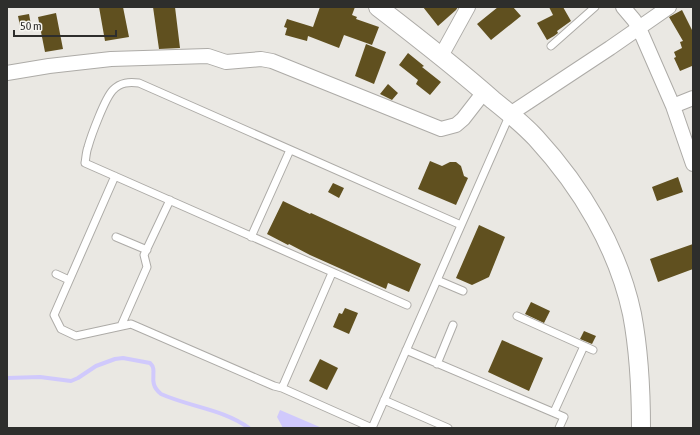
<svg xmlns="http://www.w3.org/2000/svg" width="700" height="435" font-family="'Asap Condensed',sans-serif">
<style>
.water{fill:#d0c9fc}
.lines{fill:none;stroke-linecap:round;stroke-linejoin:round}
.stream{stroke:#d0c9fc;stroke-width:4}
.building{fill:#60501f}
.service-casing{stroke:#adaba7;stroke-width:9}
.minor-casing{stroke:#adaba7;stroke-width:16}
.tertiary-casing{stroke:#adaba7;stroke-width:20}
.service{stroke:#fff;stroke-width:7}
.minor{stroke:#fff;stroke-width:14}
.tertiary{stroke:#fff;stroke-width:18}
</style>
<rect width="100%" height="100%" fill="#eae8e3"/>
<!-- water -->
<path class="water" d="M 280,410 L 322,428 L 283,428 L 277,417 Z"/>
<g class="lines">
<!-- stream -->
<path class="stream" d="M 7,378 L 40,377 L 71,381 L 78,378 L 96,366 L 115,359 L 123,358 L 150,363 C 159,371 146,382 161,394 C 190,407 223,409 249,428"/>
</g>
<!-- building -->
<path class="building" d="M 99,7 L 123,7 L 129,37 L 105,41 Z
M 153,7 L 175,7 L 180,48 L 159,49 Z
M 320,7 L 355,7 L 352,15 L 357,17 L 356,19 L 379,27 L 372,45 L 344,35 L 339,48 L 308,36 L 307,41 L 285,35 L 287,28 L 284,27 L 287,19 L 313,27 Z
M 423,7 L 458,7 L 456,10 L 438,26 Z
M 498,7 L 513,7 L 521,16 L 491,40 L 477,24 Z
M 549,7 L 563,7 L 571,21 L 557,31 L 558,33 L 554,36 L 547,40 L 537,23 L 553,15 Z
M 682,10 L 693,32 L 693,68 L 692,66 L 680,71 L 674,58 L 676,57 L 674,52 L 682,48 L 680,42 L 683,41 L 669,17 Z
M 56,13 L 63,49 L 45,52 L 38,17 Z
M 29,14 L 31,25 L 20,26 L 18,16 Z
M 366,44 L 386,52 L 374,84 L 355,76 Z
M 408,53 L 424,66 L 422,67 L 441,82 L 430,95 L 416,84 L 418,80 L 399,65 Z
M 388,84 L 398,93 L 392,100 L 380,94 Z
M 430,161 L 442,166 L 450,162 L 456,162 L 461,166 L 464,176 L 468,178 L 456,205 L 418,189 Z
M 678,177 L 683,192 L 657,201 L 652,187 Z
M 333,183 L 344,188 L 339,198 L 328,192 Z
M 283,201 L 310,214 L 311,213 L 421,264 L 409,292 L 388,283 L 386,289 L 310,255 L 289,244 L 288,245 L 267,234 Z
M 479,225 L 505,237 L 489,277 L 472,285 L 456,278 Z
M 693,244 L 693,269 L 658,282 L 650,259 Z
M 531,302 L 550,311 L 544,323 L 525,314 Z
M 345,308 L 358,313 L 349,334 L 333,327 L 339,313 L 342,314 Z
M 584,331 L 596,336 L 592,344 L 580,339 Z
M 502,340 L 543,358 L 529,391 L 488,372 Z
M 320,359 L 338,368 L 327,390 L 309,381 Z"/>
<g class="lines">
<defs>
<path id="service" d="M 551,46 L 595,7
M 115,176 L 54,315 L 61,329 L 76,336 L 131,324 L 274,386 L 282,388
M 116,237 L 147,250
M 251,237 L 290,150
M 332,273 L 282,388 L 372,428
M 56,274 L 69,280
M 437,280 L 463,291
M 407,305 L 85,163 C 86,158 86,152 88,147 C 91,136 105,98 113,90 C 121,82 129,82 139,83 L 461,225
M 517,316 L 593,350
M 121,326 L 147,267 L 144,255 L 170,200
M 406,350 L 564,417 L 559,428
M 437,364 L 453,325
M 384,400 L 448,428
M 554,412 L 584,346
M 372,428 L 510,114"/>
<path id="minor" d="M 623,7 L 634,20 L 639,28 L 673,106 L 693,164
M 441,56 L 468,7
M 7,73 L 49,66 L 111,59 L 208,56 L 226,62 L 261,59 L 272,61 L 441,129 L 456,125 L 463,119 L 484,92
M 673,106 L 693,98
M 510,114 L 610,48 L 669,7"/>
<path id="tertiary" d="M 378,7 C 417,37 456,67 493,100 C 508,112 523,124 536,138 C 581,187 618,248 632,314 C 639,351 641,390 641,428"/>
</defs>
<!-- service casing -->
<use href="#service" class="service-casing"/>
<!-- minor casing -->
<use href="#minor" class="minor-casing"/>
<!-- tertiary casing -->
<use href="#tertiary" class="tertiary-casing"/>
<!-- service -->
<use href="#service" class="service"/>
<!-- minor -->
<use href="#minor" class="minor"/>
<!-- tertiary -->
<use href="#tertiary" class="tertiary"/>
</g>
<!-- border -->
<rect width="700" height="435" fill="none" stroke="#2e2e2c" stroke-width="16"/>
<!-- scale -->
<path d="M14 30v6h102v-6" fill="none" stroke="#2e2e2c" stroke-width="2"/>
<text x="20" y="30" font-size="12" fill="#2e2e2c" stroke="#f7f6f1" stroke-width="3" paint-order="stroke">50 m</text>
</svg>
